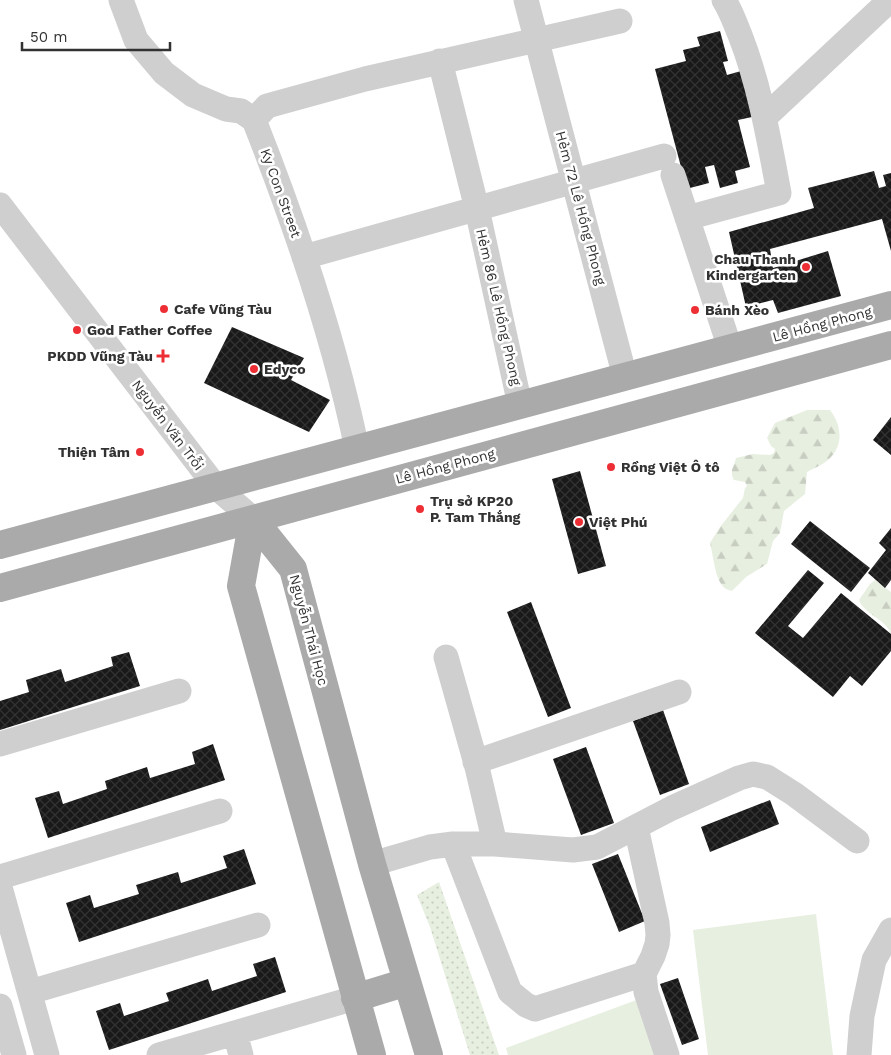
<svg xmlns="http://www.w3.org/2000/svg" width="891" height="1055" font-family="'Work Sans',sans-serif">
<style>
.forest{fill:url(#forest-firs)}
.garden{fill:url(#garden-dots)}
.pitch{fill:#e7efe0}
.building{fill:url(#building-cross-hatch)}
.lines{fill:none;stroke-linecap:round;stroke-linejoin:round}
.minor{stroke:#cfcfcf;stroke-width:25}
.major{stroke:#aaa;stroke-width:28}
.poi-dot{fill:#ed2f35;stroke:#fff;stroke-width:2}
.labels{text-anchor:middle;stroke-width:5;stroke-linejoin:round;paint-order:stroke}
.street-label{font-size:14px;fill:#323232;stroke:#fff}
.poi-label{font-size:14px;font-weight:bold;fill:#323232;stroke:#fff;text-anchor:start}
</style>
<defs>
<pattern id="forest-firs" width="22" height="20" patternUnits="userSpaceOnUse" patternTransform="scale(1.25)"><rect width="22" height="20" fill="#e7efe0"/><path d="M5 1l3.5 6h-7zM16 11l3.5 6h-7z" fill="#c7cdc1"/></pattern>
<pattern id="garden-dots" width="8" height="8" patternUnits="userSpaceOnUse" patternTransform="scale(1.25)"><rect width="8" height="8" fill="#e7efe0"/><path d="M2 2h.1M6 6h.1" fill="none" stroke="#c7cdc1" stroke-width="1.8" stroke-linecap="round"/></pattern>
<pattern id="building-cross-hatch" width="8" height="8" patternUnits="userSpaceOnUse" patternTransform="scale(1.25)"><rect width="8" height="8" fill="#191919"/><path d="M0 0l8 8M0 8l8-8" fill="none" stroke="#323232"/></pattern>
</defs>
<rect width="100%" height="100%" fill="#fff"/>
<!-- forest -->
<path class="forest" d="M 807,410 L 830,410 C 842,426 844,446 828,460 C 822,465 814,468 807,472 L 805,494 L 784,511 L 780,533 L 773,541 L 767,564 L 746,577 L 732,591 C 729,590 724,589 722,585 C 715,577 713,554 710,543 L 720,527 L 743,498 L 745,488 L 747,486 L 745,482 L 734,480 C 729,471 734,467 736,458 L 753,454 L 770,455 L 774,453 L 775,449 L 771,446 L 767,438 L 775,423 Z
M 875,580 L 891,592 L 891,634 C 886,619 865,615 859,600 L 870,584 Z"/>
<!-- garden -->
<path class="garden" d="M 439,882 L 499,1055 L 470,1055 L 430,927 L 417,895 Z"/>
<!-- pitch -->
<path class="pitch" d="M 816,914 L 833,1055 L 708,1055 L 693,930 Z
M 642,998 L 662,1055 L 508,1055 L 506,1048 Z"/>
<!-- building -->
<path class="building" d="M 720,31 L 728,61 L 723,62 L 727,75 L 741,71 L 752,117 L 738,120 L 750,167 L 735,171 L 738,183 L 720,188 L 714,165 L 705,167 L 709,183 L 690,188 L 685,182 L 655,69 L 686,61 L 683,50 L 700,46 L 697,37 Z
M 874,171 L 879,188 L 886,186 L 883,175 L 891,173 L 891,251 L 882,219 L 770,249 L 773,268 L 828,251 L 841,296 L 778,313 L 773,300 L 746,307 L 729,232 L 814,208 L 808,188 Z
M 232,327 L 304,358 L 291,380 L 330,400 L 309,432 L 204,383 Z
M 891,417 L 891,455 L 873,440 Z
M 580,471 L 606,566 L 578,574 L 552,479 Z
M 810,521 L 870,568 L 851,592 L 791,544 Z
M 891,528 L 891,580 L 885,588 L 868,573 L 886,550 L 879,543 Z
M 808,570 L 824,583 L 788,626 L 803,638 L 841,593 L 891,634 L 891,651 L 862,686 L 850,676 L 833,697 L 755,633 Z
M 531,602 L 571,708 L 548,717 L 507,612 Z
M 129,652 L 140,686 L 0,730 L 0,701 L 29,692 L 26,680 L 61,669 L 65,682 L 113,666 L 111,657 Z
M 663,710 L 689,784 L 660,795 L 633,721 Z
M 213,744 L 225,780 L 48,838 L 35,798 L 59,791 L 63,804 L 107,789 L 105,781 L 147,767 L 150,778 L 195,764 L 192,752 Z
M 586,747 L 614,823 L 581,835 L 553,759 Z
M 770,800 L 779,824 L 710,852 L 701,827 Z
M 244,849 L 256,884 L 79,942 L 66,903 L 90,895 L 94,908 L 139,894 L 136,885 L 178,872 L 181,883 L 227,868 L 223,856 Z
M 618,854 L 645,921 L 619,932 L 592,864 Z
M 275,957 L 286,992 L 109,1050 L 96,1011 L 120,1003 L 124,1016 L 169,1001 L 166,993 L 208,979 L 212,991 L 257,976 L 253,964 Z
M 678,978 L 699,1039 L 682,1045 L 660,984 Z"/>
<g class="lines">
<!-- minor -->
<path class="minor" d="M 121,0 L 136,40 L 164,73 L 193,95 L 226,109 L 241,111 L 254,120 C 296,226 334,337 357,449
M 526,0 L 625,377
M 440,61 L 477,209 L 520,405
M 765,117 L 890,0
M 254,120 L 267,106 L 365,79 L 620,21
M 673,175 L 730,348
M 0,205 L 216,487 L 253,519
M 687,218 L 779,193 C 769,140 760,86 740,35 C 735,23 731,11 724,0
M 304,257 L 664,156
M 446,657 L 477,767 L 495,844
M 0,744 L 179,691
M 475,762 L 679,692
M 636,827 L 657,923 L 658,935 L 657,944 L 653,956 L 644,974 L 646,992 L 667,1055
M 453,844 L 510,992 L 526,1005 L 535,1009 L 644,974
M 372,864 L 430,847 L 453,844 L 495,844 L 573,850 L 597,847 L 672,808 L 739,778 L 753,774 L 767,777 L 794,794 L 857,841
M 0,877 L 220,811
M 0,887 L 47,1055
M 30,992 L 258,925
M 0,1006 L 14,1055
M 235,1033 L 241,1055
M 159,1055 L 355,998
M 859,1055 L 862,1016 L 874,960 L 891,930"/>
<!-- major -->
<path class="major" d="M 253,519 L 293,569 L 372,864 L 429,1055
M 253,519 L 241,586 L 372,1055
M 0,545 L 891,305
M 0,588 L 891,345
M 355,998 L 407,982"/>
</g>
<!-- markers -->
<g class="poi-dot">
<circle cx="806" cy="267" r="5"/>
<circle cx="164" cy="309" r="5"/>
<circle cx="695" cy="310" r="5"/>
<circle cx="77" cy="330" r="5"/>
<path d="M160.5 348.5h5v5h5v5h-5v5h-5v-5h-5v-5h5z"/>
<circle cx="254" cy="369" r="5"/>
<circle cx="140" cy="452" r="5"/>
<circle cx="611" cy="467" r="5"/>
<circle cx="420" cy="509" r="5"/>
<circle cx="579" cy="522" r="5"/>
</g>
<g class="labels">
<!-- street labels -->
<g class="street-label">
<text transform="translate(281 193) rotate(70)" y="5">Ky Con Street</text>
<text transform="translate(581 208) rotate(75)" y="5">Hẻm 72 Lê Hồng Phong</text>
<text transform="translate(499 307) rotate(77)" y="5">Hẻm 86 Lê Hồng Phong</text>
<text transform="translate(822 324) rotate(-15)" y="5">Lê Hồng Phong</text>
<text transform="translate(168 425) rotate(53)" y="5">Nguyễn Văn Trỗi</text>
<text transform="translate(445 466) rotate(-15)" y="5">Lê Hồng Phong</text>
<text transform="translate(309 630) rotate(75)" y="5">Nguyễn Thái Học</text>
</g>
<!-- poi labels -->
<g class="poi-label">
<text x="796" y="264" text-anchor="end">Chau Thanh<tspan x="796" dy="16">Kindergarten</tspan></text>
<text x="174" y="314">Cafe Vũng Tàu</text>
<text x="705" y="315">Bánh Xèo</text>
<text x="87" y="335">God Father Coffee</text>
<text x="153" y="361" text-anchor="end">PKDD Vũng Tàu</text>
<text x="264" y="374">Edyco</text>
<text x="130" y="457" text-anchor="end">Thiện Tâm</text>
<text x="621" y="472">Rồng Việt Ô tô</text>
<text x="430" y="506">Trụ sở KP20<tspan x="430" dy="16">P. Tam Thắng</tspan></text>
<text x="589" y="527">Việt Phú</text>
</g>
</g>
<!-- scale -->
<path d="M22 42v8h148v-8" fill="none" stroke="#323232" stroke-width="2.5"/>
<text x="30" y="42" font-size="15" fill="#323232" stroke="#ffffff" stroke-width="4" paint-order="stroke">50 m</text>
</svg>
